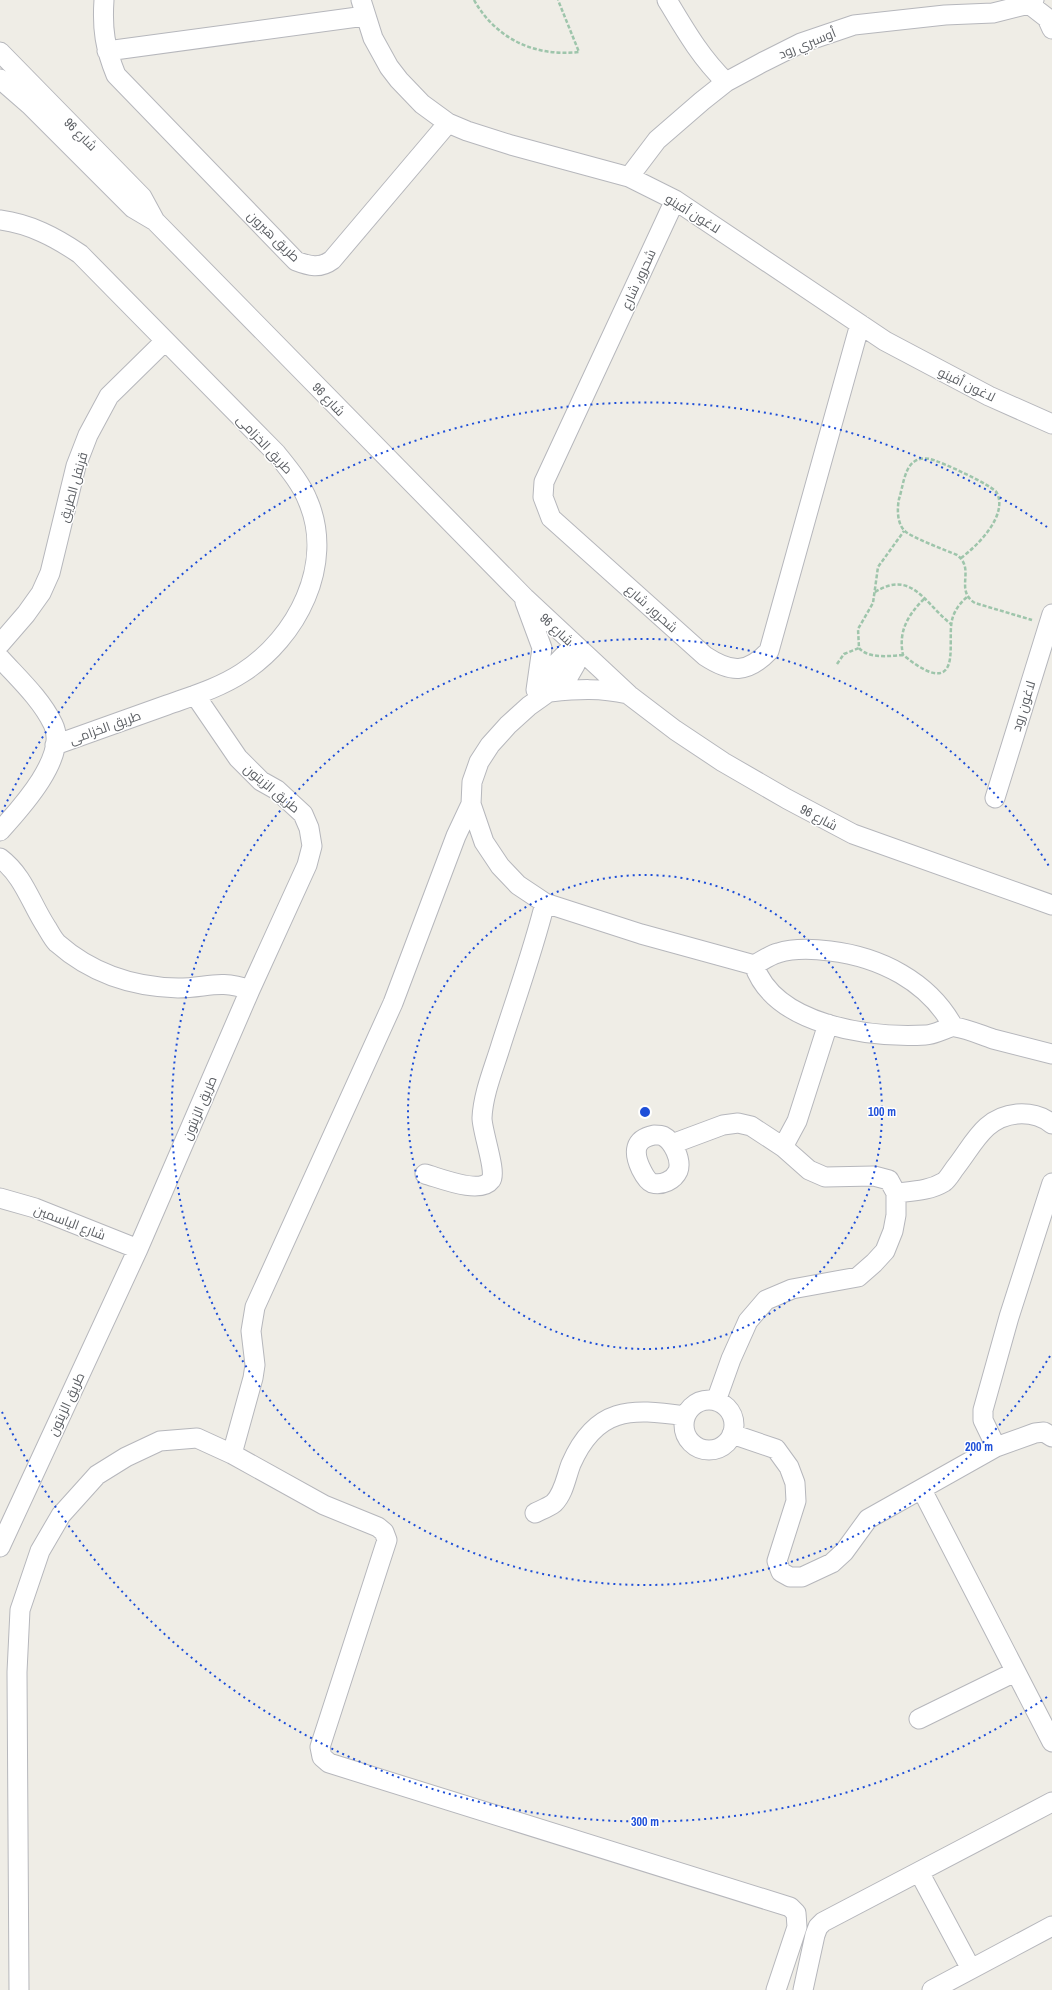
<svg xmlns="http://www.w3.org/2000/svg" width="1052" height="1990" font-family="'Archivo Narrow',Cairo,sans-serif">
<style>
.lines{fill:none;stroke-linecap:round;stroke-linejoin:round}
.minor-casing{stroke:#b6b7bc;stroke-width:21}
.path{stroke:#9ec5ab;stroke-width:2.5;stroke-dasharray:4 2;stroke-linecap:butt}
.minor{stroke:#fff;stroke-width:19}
.ring{fill:none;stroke:#1d4ed8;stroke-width:2;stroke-dasharray:2 4}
.labels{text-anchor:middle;stroke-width:3;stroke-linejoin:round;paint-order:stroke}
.street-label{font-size:13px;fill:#5d6065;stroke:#fff}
.centre{fill:#1d4ed8;stroke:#fff;stroke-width:2}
.ring-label{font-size:12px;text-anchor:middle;font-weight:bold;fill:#1d4ed8;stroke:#fff;stroke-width:3;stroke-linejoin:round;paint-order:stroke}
</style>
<rect width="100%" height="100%" fill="#efede6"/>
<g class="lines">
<defs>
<path id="minor" d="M 104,0 C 102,29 105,48 116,75 L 296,261 C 309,266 320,269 332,260 L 448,123
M 361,0 L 373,38 L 389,67 L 399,80 L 422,104 L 448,123 L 467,131 L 511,145 L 629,177 L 675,200 L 885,341 L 989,396 L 1052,424
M 667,0 C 685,30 701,58 726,82
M 1029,4 L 1047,18 L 1052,29
M 107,51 L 365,16
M 0,52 L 142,197 L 155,221
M 0,79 L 30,105 L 133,208 L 155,221 L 525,598 L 629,695 L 675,730 L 723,762 L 787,799 L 853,834 L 1052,905
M 629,177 L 657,140 L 702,101 L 726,82 L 763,62 L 801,43 L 854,25 L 945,15 L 993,13 L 1029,4 L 1034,0
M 675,200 L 544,482 L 543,497 L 551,518 L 705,656 C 731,673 747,674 769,651 L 860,324
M 0,220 C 30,224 55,237 80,254 L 276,453 C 288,468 301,483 308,501 C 335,564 297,638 242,673 C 219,688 192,696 167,705 C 130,718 92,732 55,745
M 525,602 L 542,648 L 536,690
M 0,644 L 26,614 L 41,593 L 50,573 L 76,466 L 88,435 L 109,396 L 165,341
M 581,651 L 575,665 L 567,679 L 529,706 L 508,725 L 490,745 L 479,762 L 472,782 L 471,804 L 484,842 L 500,866 L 518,885 L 545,903 L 641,934 L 754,965 C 775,1026 870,1038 926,1035 C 935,1035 949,1026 955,1027 C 968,1029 981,1035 993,1039 C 1012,1044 1032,1049 1052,1054
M 0,658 C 18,678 41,699 53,724 C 69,756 20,809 0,831
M 539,685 L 549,671 L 574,645
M 550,692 C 579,689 600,688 628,694
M 995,798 L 1052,614
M 0,858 C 24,876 31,904 47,928 C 50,933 53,939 57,943 C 91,973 132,987 178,988 C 207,988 219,979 250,990
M 754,965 C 762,961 770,955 778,953 C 794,948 814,949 830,951 C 880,957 928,981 953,1026
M 654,1135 C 657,1135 661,1135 663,1136 C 673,1141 682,1160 678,1171 C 674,1180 662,1186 652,1183 C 647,1181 643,1173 641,1169 C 633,1152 634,1139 654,1135 Z
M 672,1144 L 723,1125 L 738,1123 L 751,1126 L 783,1147 L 809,1170 L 825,1177 L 874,1176 L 889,1180 L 896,1193 L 896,1215 L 893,1231 L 885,1251 L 874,1263 L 858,1277 L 792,1289 L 766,1300 L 748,1321 L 731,1359 L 716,1401
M 783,1147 L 797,1121 L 828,1024
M 425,1174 C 440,1178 480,1195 491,1180 C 497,1173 482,1131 482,1118 C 483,1094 494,1068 501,1045 C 516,998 533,951 545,903
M 896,1193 C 913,1191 929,1191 944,1182 C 948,1179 952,1172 955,1168 C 974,1144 984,1117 1017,1114 C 1030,1113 1042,1116 1052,1124
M 0,1198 L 35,1208 L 138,1249
M684 1425a25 25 0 1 1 50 0a25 25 0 1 1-50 0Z
M 732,1434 L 776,1449 L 789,1467 L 795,1483 L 796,1501 L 777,1561 L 781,1572 L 790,1577 L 802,1577 L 832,1563 L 844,1552 L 868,1519 L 996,1447 L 1035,1433 L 1044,1432 L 1052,1437
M 996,1447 L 983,1420 L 983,1410 L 1009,1317 L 1052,1183
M 232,1454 L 253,1378 L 255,1365 L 251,1331 L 255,1307 L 393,1003 L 456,836 L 471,804
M 922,1490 L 1052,1742
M 535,1513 C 541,1510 549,1507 554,1503 C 564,1493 566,1477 571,1464 C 596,1407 630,1408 685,1416
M 0,1547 L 138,1249 L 250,990 L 307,865 L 312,846 L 309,828 L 303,814 L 277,790 L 261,781 L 238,758 L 195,695
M 919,1719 L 1015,1672
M 919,1872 L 971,1969
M 19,1990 L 17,1672 L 20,1610 L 40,1551 L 61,1515 L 97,1475 L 126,1457 L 160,1441 L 197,1438 L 232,1454 L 324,1505 L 378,1527 L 384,1532 L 387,1540 L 320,1747 L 322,1757 L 329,1763 L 790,1907 L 796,1913 L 797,1927 L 776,1990
M 803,1990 L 815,1935 L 818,1927 L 823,1922 L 1052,1802
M 932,1990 L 1052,1926"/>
</defs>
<!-- minor casing -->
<use href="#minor" class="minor-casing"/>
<!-- path -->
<path class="path" d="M 474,0 C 496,39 535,57 579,52 L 558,0
M 961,558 C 977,546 1008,516 997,493 C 994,486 940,461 930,459 C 925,458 920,458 915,461 C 904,468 903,487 899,499 C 897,509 897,524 905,531 C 910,537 948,551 957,555 C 976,569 954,590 975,603 L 1032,620
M 875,592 C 912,569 925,604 951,624
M 924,599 C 908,615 898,631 903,655 C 912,662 940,685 948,666 C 953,655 949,633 952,620 C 954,611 960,603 967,597
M 903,655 C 891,656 868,659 859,648 L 858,629 L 873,603 L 878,567 L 904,531
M 837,664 L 844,654 L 859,648"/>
<!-- minor -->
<use href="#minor" class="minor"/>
</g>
<!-- distance rings -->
<g class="ring">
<circle cx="645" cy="1112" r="237"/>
<path d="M1050 1356A473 473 0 1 1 1050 868"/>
<path d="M1047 1697A710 710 0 0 1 2 1412M2 812A710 710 0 0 1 1047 527"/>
</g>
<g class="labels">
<!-- street labels -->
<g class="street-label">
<text transform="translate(807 43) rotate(-22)" y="5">أوسبري رود</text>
<text transform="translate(81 134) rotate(45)" y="5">شارع 96</text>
<text transform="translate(693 213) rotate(32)" y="5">لاغون أفينو</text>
<text transform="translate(274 236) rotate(44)" y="5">طريق هيرون</text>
<text transform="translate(638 279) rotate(-65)" y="5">شحرور، شارع</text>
<text transform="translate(967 384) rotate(26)" y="5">لاغون أفينو</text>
<text transform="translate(329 399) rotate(46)" y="5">شارع 96</text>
<text transform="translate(265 444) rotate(47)" y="5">طريق الخزامى</text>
<text transform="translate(73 487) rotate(-74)" y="5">قرنفل الطريق</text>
<text transform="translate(652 608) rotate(42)" y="5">شحرور، شارع</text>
<text transform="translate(557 629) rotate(43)" y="5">شارع 96</text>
<text transform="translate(1023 706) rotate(-73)" y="5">لاغون رود</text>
<text transform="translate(105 727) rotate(-20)" y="5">طريق الخزامى</text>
<text transform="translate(272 788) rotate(40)" y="5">طريق الزيتون</text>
<text transform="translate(819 817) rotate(28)" y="5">شارع 96</text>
<text transform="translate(199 1108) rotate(-67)" y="5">طريق الزيتون</text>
<text transform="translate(70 1222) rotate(21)" y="5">شارع الياسمين</text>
<text transform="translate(66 1404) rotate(-65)" y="5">طريق الزيتون</text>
</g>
</g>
<circle cx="645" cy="1112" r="6" class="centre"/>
<g class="ring-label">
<text x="882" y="1116">100 m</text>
<text x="979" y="1451">200 m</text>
<text x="645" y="1826">300 m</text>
</g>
</svg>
